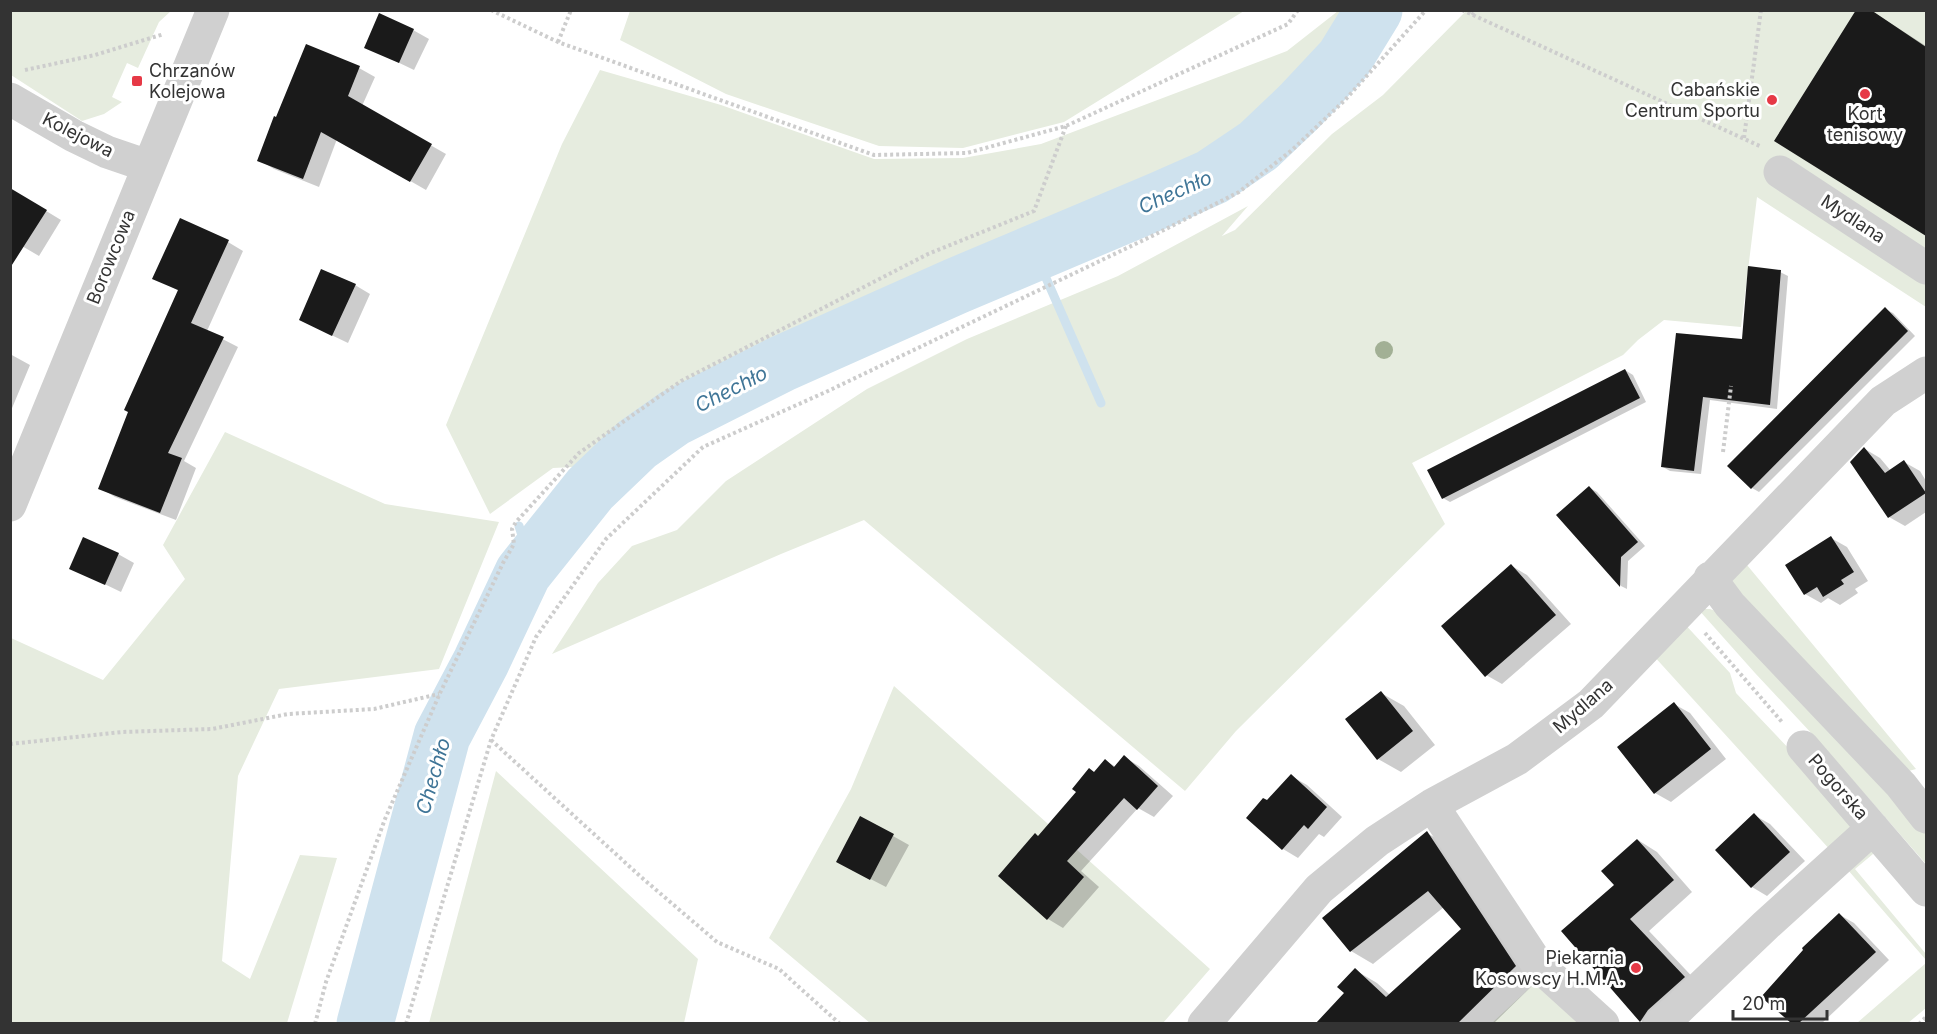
<svg xmlns="http://www.w3.org/2000/svg" width="1937" height="1034" font-family="Inter,sans-serif">
<style>
.green{fill:#e6ecdf}
.shadow{fill:#0003}
.lines{fill:none;stroke-linecap:round;stroke-linejoin:round}
.stream{stroke:#cfe2ee;stroke-width:9}
.river{stroke:#cfe2ee;stroke-width:57}
.building{fill:#1a1a1a}
.path{stroke:#cdcdcd;stroke-width:4;stroke-dasharray:3 3;stroke-linecap:butt}
.minor{stroke:#d0d0d0;stroke-width:33}
.tree{fill:#a2b095}
.poi-dot{fill:#e63946;stroke:#fff;stroke-width:2}
.labels{text-anchor:middle;stroke-width:6;stroke-linejoin:round;paint-order:stroke}
.poi-label{font-size:18px;fill:#333;stroke:#fff;text-anchor:end}
.street-label{font-size:18px;fill:#333;stroke:#fff}
.water-label{font-size:20px;font-style:italic;fill:#3f7597;stroke:#fff}
</style>
<rect width="100%" height="100%" fill="#fff"/>
<!-- green -->
<path class="green" d="M 10,11 L 11,10 L 171,11 L 159,22 L 138,68 L 127,63 L 112,97 L 122,102 L 104,114 L 82,121 L 11,75 Z
M 630,11 L 630,10 L 1244,11 L 1064,122 L 963,148 L 879,146 L 726,94 L 620,40 Z
M 1338,11 L 1350,11 L 1342,35 L 1258,132 L 1147,195 L 1021,248 L 825,326 L 635,432 L 592,477 L 573,467 L 553,468 L 490,514 L 446,425 L 562,144 L 600,70 L 721,105 L 874,159 L 963,158 L 1041,144 L 1287,51 Z
M 1466,11 L 1926,11 L 1926,307 L 1757,197 L 1741,327 L 1664,320 L 1638,340 L 1623,355 L 1412,463 L 1445,524 L 1236,731 L 1185,791 L 864,520 L 781,554 L 552,654 L 598,583 L 632,546 L 677,530 L 726,481 L 867,389 L 967,339 L 1118,276 L 1248,206 L 1222,236 L 1235,230 L 1332,134 L 1383,95 Z
M 225,432 L 385,504 L 499,522 L 439,669 L 279,689 L 238,776 L 222,961 L 250,979 L 300,855 L 337,858 L 287,1023 L 11,1023 L 11,638 L 103,680 L 185,579 L 163,545 Z
M 1742,559 L 1916,769 L 1905,772 L 1740,604 L 1731,577 Z
M 1698,609 L 1710,609 L 1723,614 L 1926,828 L 1926,864 L 1814,736 L 1755,673 Z
M 1681,620 L 1730,673 L 1736,693 L 1794,754 L 1859,829 L 1832,852 L 1652,654 Z
M 894,686 L 1210,969 L 1163,1023 L 870,1023 L 769,938 L 851,789 Z
M 496,771 L 698,959 L 684,1023 L 429,1023 Z
M 1879,849 L 1855,869 L 1926,954 L 1926,960 L 1841,862 Z
M 1926,963 L 1926,1008 L 1908,1023 L 1857,1023 Z
M 1535,983 L 1580,1024 L 1491,1024 Z"/>
<!-- shadow -->
<path class="shadow" d="M 1870,10 L 1926,46 L 1926,234 L 1776,141 Z
M 413,30 L 429,39 L 414,70 L 366,47 Z
M 307,46 L 359,68 L 375,77 L 362,106 L 446,154 L 426,190 L 337,139 L 319,187 L 274,169 L 259,160 Z
M 10,189 L 61,220 L 39,256 L 10,239 Z
M 228,242 L 243,251 L 207,331 L 238,347 L 184,461 L 196,468 L 176,520 L 115,497 L 100,488 L 179,291 L 154,278 Z
M 1780,272 L 1788,276 L 1777,409 L 1710,400 L 1701,474 L 1670,471 L 1663,467 L 1678,335 L 1743,341 Z
M 355,285 L 370,294 L 348,343 L 300,320 Z
M 1885,309 L 1893,313 L 1915,336 L 1759,492 L 1752,488 Z
M 10,354 L 30,365 L 10,413 Z
M 1625,370 L 1633,375 L 1646,402 L 1450,502 L 1443,498 Z
M 1865,449 L 1880,458 L 1891,471 L 1904,462 L 1920,471 L 1926,481 L 1926,512 L 1905,526 L 1889,517 L 1852,462 Z
M 1590,488 L 1597,492 L 1645,546 L 1628,561 L 1627,589 L 1621,586 L 1558,515 Z
M 1831,538 L 1847,547 L 1868,581 L 1855,589 L 1858,593 L 1840,605 L 1828,598 L 1821,603 L 1805,594 Z
M 118,554 L 134,563 L 121,592 L 71,568 Z
M 1512,566 L 1527,575 L 1571,624 L 1502,684 L 1486,675 Z
M 1381,693 L 1404,706 L 1435,745 L 1401,772 L 1378,759 Z
M 1674,704 L 1690,713 L 1726,759 L 1671,802 L 1655,793 Z
M 1124,757 L 1139,766 L 1173,796 L 1154,817 L 1138,808 L 1081,871 L 1099,887 L 1063,928 L 1048,919 L 1039,837 L 1106,761 L 1116,767 Z
M 1291,776 L 1307,785 L 1342,817 L 1324,837 L 1319,834 L 1298,858 L 1283,849 L 1268,802 Z
M 1754,815 L 1770,824 L 1805,861 L 1767,896 L 1752,887 Z
M 1427,833 L 1449,846 L 1538,980 L 1493,1024 L 1318,1024 L 1346,993 L 1355,970 L 1377,983 L 1390,995 L 1464,930 L 1444,907 L 1373,964 L 1351,951 Z
M 893,836 L 909,845 L 886,887 L 853,870 Z
M 1638,840 L 1657,852 L 1692,892 L 1649,931 L 1703,988 L 1645,1024 L 1641,1021 L 1616,886 Z
M 1840,915 L 1854,923 L 1889,960 L 1821,1024 L 1793,1024 L 1763,997 Z"/>
<g class="lines">
<!-- stream -->
<path class="stream" d="M 1035,253 L 1101,403
M 563,487 L 576,506
M 519,526 L 531,563"/>
<!-- river -->
<path class="river" d="M 365,1024 L 442,736 L 481,662 L 523,573 L 590,489 L 637,444 L 674,418 L 781,364 L 956,286 L 1160,200 L 1212,177 L 1258,146 L 1300,106 L 1344,59 L 1374,10"/>
</g>
<!-- building -->
<path class="building" d="M 1856,10 L 1871,10 L 1926,47 L 1926,236 L 1774,141 Z
M 379,13 L 414,29 L 399,63 L 364,48 Z
M 306,44 L 360,66 L 348,96 L 432,144 L 410,182 L 321,132 L 303,179 L 257,161 L 274,116 L 276,117 Z
M 10,188 L 47,210 L 10,268 Z
M 180,218 L 229,240 L 191,323 L 224,337 L 168,453 L 182,458 L 160,513 L 98,489 L 128,412 L 124,410 L 178,290 L 152,279 Z
M 1748,266 L 1781,270 L 1770,405 L 1703,397 L 1694,471 L 1661,467 L 1676,333 L 1742,339 Z
M 321,269 L 356,284 L 332,336 L 299,320 Z
M 1885,307 L 1908,331 L 1751,489 L 1727,466 Z
M 1625,369 L 1640,398 L 1442,499 L 1427,470 Z
M 1864,447 L 1885,473 L 1904,460 L 1926,493 L 1888,518 L 1850,462 Z
M 1589,486 L 1638,542 L 1621,557 L 1620,587 L 1556,515 Z
M 1831,536 L 1854,572 L 1841,580 L 1844,584 L 1823,597 L 1817,587 L 1804,595 L 1785,565 Z
M 83,537 L 119,553 L 105,585 L 69,569 Z
M 1511,564 L 1556,615 L 1485,677 L 1441,626 Z
M 1381,691 L 1413,731 L 1377,760 L 1345,719 Z
M 1674,702 L 1711,749 L 1654,794 L 1617,747 Z
M 1124,755 L 1158,786 L 1137,810 L 1124,798 L 1067,861 L 1084,877 L 1047,920 L 998,876 L 1035,833 L 1038,836 L 1076,792 L 1072,789 L 1089,768 L 1094,772 L 1105,759 L 1114,767 Z
M 1291,774 L 1327,807 L 1308,829 L 1304,825 L 1282,850 L 1246,818 L 1263,798 L 1267,800 Z
M 1754,813 L 1790,852 L 1751,888 L 1715,850 Z
M 860,816 L 894,834 L 870,880 L 836,862 Z
M 1427,831 L 1516,966 L 1458,1023 L 1316,1023 L 1344,993 L 1337,987 L 1355,968 L 1386,997 L 1461,929 L 1428,891 L 1350,952 L 1322,918 Z
M 1637,839 L 1674,880 L 1630,919 L 1685,977 L 1648,1010 L 1640,1022 L 1561,931 L 1614,885 L 1601,871 Z
M 1839,913 L 1876,952 L 1799,1023 L 1791,1023 L 1761,997 L 1803,950 L 1802,948 Z"/>
<g class="lines">
<!-- path -->
<path class="path" d="M 491,10 L 558,42 L 874,155 L 967,153 L 1066,126 L 1288,24 L 1298,10
M 1462,10 L 1762,147
M 1472,15 L 1476,10
M 558,42 L 571,10
M 25,70 L 95,55 L 164,34
M 1744,138 L 1761,10
M 1723,452 L 1731,386
M 1705,633 L 1782,722
M 491,740 L 641,877 L 717,942 L 779,969 L 840,1024
M 10,744 L 122,732 L 212,729 L 288,714 L 374,709 L 439,694
M 315,1024 L 326,982 L 385,819 L 440,693 L 503,563 L 514,544 L 512,529 L 516,522 L 579,453 L 681,381 L 928,254 L 1034,211 L 1066,126
M 406,1024 L 491,740 L 536,637 L 606,539 L 703,447 L 828,391 L 1150,237 L 1239,192 L 1292,150 L 1345,100 L 1426,10
M 1919,1024 L 1926,1017"/>
<!-- minor -->
<path class="minor" d="M 10,99 L 74,136 L 107,152 L 148,166
M 1780,172 L 1926,268
M 10,505 L 213,10
M 1710,578 L 1730,605 L 1901,785 L 1926,817
M 1803,747 L 1926,890
M 1432,805 L 1538,965 L 1603,1024
M 1204,1024 L 1319,889 L 1377,841 L 1432,805 L 1517,759 L 1591,704 L 1883,401 L 1926,373
M 1660,1024 L 1678,1009 L 1766,925 L 1873,828"/>
</g>
<!-- trees -->
<circle class="tree" cx="1384" cy="350" r="9"/>
<!-- markers -->
<g class="poi-dot">
<rect x="131" y="75" width="12" height="12" rx="3"/>
<circle cx="1865" cy="94" r="6"/>
<circle cx="1772" cy="100" r="6"/>
<circle cx="1636" cy="968" r="6"/>
</g>
<g class="labels">
<!-- poi labels -->
<g class="poi-label">
<text x="149" y="77" text-anchor="start">Chrzanów<tspan x="149" dy="21">Kolejowa</tspan></text>
<text x="1760" y="96">Cabańskie<tspan x="1760" dy="21">Centrum Sportu</tspan></text>
<text x="1865" y="120" text-anchor="middle">Kort<tspan x="1865" dy="21">tenisowy</tspan></text>
<text x="1624" y="964">Piekarnia<tspan x="1624" dy="21">Kosowscy H.M.A.</tspan></text>
</g>
<!-- street labels -->
<g class="street-label">
<text transform="translate(78 135) rotate(27)" y="6">Kolejowa</text>
<text transform="translate(1853 219) rotate(33)" y="6">Mydlana</text>
<text transform="translate(111 257) rotate(-68)" y="6">Borowcowa</text>
<text transform="translate(1583 706) rotate(-41)" y="6">Mydlana</text>
<text transform="translate(1838 787) rotate(49)" y="6">Pogorska</text>
</g>
<!-- water labels -->
<g class="water-label">
<text transform="translate(1175 192) rotate(-24)" y="7">Chechło</text>
<text transform="translate(731 389) rotate(-27)" y="7">Chechło</text>
<text transform="translate(433 776) rotate(-74)" y="7">Chechło</text>
</g>
</g>
<!-- border -->
<rect width="1937" height="1034" fill="none" stroke="#333333" stroke-width="24"/>
<!-- scale -->
<path d="M1733 1010v9h94v-9" fill="none" stroke="#333333" stroke-width="3"/>
<text x="1742" y="1010" font-size="18" fill="#333333" stroke="#ffffff" stroke-width="4.5" paint-order="stroke">20 m</text>
</svg>
